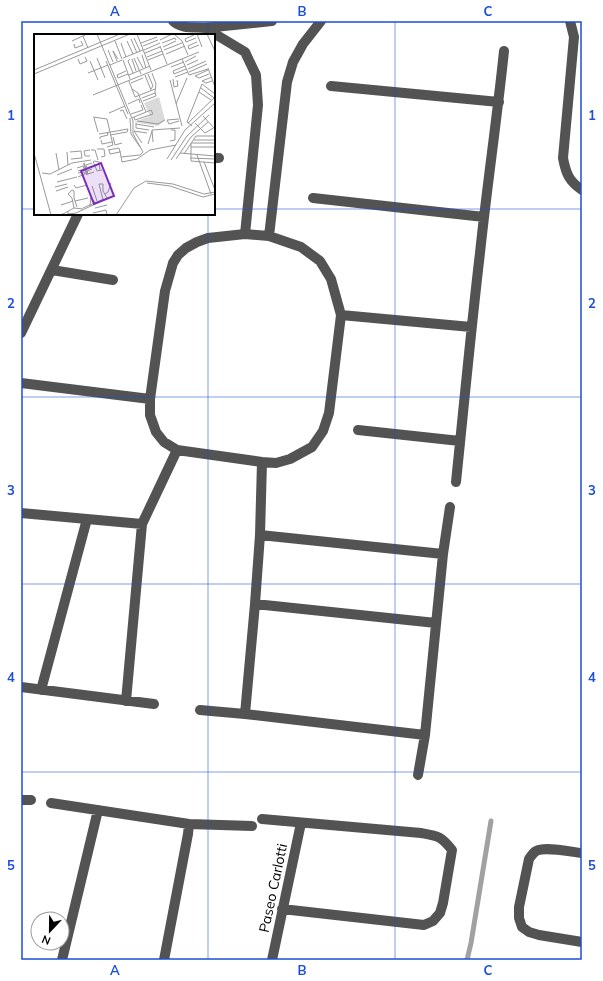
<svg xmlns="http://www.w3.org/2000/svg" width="603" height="981" font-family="Mulish,sans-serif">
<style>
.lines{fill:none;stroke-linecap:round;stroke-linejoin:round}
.stream{stroke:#a1a1a1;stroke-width:5}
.minor{stroke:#535353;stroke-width:10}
.grid{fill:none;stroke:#1d4ed8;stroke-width:1;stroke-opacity:0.55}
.labels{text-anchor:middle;stroke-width:4;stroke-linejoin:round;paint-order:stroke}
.street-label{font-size:14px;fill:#000;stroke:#fff}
.inset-river{fill:none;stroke:#a1a1a1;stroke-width:2}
.inset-road{fill:none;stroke:#999;stroke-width:1}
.view{fill:#7b2cbf;fill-opacity:0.15;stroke:#7b2cbf;stroke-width:2}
.inset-edge{fill:none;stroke:#000;stroke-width:2}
.neatline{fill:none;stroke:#1d4ed8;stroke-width:1.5}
.grid-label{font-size:13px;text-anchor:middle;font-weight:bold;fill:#1d4ed8}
</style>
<rect width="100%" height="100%" fill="#fff"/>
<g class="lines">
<!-- stream -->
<path class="stream" d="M 467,960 L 471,943 L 491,821"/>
<!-- minor -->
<path class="minor" d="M 173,21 C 181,29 194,27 205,28 L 272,21
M 570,21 L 574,37 L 563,158 C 566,174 569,181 582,190
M 205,28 L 245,52 L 256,75 L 258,105 L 245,234
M 331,86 L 499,102
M 214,158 L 219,158
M 313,198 L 484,217
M 245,234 L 269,236 L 301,247 L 320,261 L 331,279 L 341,315 L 329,413 L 323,431 L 312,447 L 290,459 L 276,463 L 262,462 L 177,450 L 164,442 L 156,432 L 150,415 L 150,399 L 165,291 L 173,263 L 178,255 L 186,248 L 197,242 L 208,238 Z
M 269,236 L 287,82 L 293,62 L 303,44 L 321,21
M 52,270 L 113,280
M 341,315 L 471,327
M 21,333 L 78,214
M 21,383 L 150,399
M 358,430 L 460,441
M 456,482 C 464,405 471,329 480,253 C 487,186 497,119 504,51
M 21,513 L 142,524
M 260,535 L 443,554
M 255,604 L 436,623
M 21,687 L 154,704
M 41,690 L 87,519
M 126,701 L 142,524 L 177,450
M 200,710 L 245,714 L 425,735
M 245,714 L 255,604 L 260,535 L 262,462
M 418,775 L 425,735 L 443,554 L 450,507
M 21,800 L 31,800
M 51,803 L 189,824 L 188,834 L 164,960
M 262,819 L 421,833 C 438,836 441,836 452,850 L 443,903 L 440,913 L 433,921 L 424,925 L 282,909
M 189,824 L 252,826
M 582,853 C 571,852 545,846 536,851 C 533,853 531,856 529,859 L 519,907 L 519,918 L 522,927 L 529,932 L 539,935 L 582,942
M 62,960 L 98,810
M 272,960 L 301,823"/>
</g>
<!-- grid -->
<path class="grid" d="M 208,21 L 208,35M 395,21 L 395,960M 21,209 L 35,209M 214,209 L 582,209M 208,214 L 208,960M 21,397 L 582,397M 21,584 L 582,584M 21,772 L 582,772"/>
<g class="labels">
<!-- street labels -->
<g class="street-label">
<text transform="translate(273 888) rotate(-78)" y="5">Paseo Carlotti</text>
</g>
</g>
<!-- overview -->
<g transform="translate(34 34)">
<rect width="181" height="181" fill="#fff"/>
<path d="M 125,63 L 131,86 L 124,92 L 100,88 L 116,82 L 110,69 Z" fill="#dadada"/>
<path class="inset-river" d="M 50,129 L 53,141"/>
<path class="inset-road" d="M 63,0 L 99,87 L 99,100 L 109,118 L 106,121M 103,0 L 117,36M 140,0 L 148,7 L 154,21M 163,0 L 168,13M 173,0 L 181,17M 160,1 L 151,5 L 152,8 L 162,4M 49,2 L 54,14M 100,4 L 106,17M 97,5 L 103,19M 126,6 L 138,0M 38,7 L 53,0M 81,7 L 88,25M 93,7 L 99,20M 163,8 L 154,12 L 155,15 L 165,11M 87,9 L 92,23M 107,9 L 123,3M 128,9 L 141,4 L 142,6M 40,10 L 41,14 L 49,11 L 47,7M 109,12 L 124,6M 126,12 L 133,30M 129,13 L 142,7M 74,16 L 79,28M 110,16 L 126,9M 130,16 L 148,9M 111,19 L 126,13M 132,20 L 151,12M 108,21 L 112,34M 103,23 L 109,34M 113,23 L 128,17M 63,24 L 71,44M 89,24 L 109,16M 100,24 L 107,40M 44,25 L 46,30 L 53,27 L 51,23M 96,25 L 94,27 L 99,39M 98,25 L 102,37M 148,25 L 155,41 L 174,35M 89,26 L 96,45M 114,26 L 129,20M 56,27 L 64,46M 72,27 L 94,80M 83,27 L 79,17 L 84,25M 151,28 L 162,22M 76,31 L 88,26M 153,31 L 164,26M 151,32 L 139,37 L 140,40 L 152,35M 137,33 L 150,28M 174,34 L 181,53M 154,35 L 172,27M 0,36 L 86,0M 92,37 L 83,41 L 84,44 L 94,40M 155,38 L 173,30M 54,39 L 74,31M 118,39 L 122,50 L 121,58M 0,40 L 96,0M 114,40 L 119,52 L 117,55M 95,41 L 116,32M 111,41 L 117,56M 161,42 L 165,44 L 175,40M 161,42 L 174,36M 141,43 L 154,38M 139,45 L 140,53 L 144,52 L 143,46M 136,46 L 148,92M 95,47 L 98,55 L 104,59 L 112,78M 178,47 L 172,49 L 168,47 L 178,43M 97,49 L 109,44M 168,50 L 181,60M 167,54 L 180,64M 98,55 L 101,63 L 121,55M 165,58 L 177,66M 59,61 L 165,18M 108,64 L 121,59M 109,67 L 122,62 L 121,58M 94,70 L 105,65 L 106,69M 142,70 L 153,44M 86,77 L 89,76 L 93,85M 75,79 L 91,72M 97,80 L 109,76 L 107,71M 169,82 L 181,95M 59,83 L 73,85 L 79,111 L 73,113M 60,84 L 64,98M 96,84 L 97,100 L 106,113M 98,84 L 100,83 L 117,76 L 119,80 L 101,86 L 100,83M 103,87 L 124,90 L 131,86M 145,87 L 135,90 L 133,86 L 145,85M 102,89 L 102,94 L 115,96M 154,89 L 181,63M 161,89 L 171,99 L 181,93M 102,90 L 120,93M 158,92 L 153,88 L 168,50M 100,97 L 108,109M 100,97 L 113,99M 65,100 L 94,95 L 93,98 L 76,101M 79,103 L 81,111 L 88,109M 66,105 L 66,103 L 74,101 L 73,98M 67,106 L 68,110 L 78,108M 160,106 L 181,106M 136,107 L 141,106 L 141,96 L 137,96M 119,108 L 118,96 L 146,94M 157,109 L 157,127 L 181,129M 158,109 L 181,109M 114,110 L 118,97M 157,113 L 181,113M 63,115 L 70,115 L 71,122 L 67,123M 57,116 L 61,116 L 64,126M 74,116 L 85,114 L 86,118M 75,116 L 76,120 L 86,118M 86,117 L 88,128 L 103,125 L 116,116 L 142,111M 33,118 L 34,131M 36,118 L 47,117 L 48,124 L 37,125M 0,119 L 17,181M 22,119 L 25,136M 146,119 L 181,122M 150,120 L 162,102 L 181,102M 163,121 L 177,160M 56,122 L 51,122 L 50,117 L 56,116M 87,123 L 106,121M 156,124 L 181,125M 133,125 L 151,96 L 181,69M 142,125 L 157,103 L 174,88M 137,126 L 153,102 L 175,81M 59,127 L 63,137 L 68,136M 60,127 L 65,128 L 66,136M 170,128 L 181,156M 58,129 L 52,131 L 53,134 L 58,132M 43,134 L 49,132 L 50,135 L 44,137M 58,135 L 53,137 L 54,140 L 60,138M 8,139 L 16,140 L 38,129 L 57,126M 23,141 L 38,135M 44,143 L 51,140 L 50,138 L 44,139M 23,148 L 43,143M 113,149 L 136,152 L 169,163 L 181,160M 40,151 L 42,154 L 53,151M 58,152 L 63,167M 21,153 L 33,150M 22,157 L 34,153M 71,160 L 74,158 L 77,149M 69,166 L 65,150 L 69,150 L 69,157 L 73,164M 41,167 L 54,164M 27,171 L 39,167M 56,172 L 57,163 L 62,170M 40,174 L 38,164 L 34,160 L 38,156 L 40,157 L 40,164 L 43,173M 49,174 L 70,165M 61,174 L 73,171M 34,177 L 34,180 L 42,179 L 74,164M 59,179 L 72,176 L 73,181M 27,181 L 40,174 L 49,175M 82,181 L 100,154 L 112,147 L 139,150 L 170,160 L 181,158"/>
<path class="view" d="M 67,129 L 80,162 L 60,170 L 47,137 Z"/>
<rect width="181" height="181" class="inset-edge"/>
</g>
<!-- border -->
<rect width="603" height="981" fill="none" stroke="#ffffff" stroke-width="44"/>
<!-- north arrow -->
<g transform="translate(50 931) rotate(202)"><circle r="19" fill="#ffffff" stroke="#999999"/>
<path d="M0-3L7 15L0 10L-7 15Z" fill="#000000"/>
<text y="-6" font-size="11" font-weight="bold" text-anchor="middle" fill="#000000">N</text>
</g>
<rect x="22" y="22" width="559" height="937" class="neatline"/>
<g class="grid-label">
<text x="115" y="16">A</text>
<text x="302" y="16">B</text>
<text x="488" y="16">C</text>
<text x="11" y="120">1</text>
<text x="592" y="120">1</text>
<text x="11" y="308">2</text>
<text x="592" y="308">2</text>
<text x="11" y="495">3</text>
<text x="592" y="495">3</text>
<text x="11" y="682">4</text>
<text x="592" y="682">4</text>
<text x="11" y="870">5</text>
<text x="592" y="870">5</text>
<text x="115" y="975">A</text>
<text x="302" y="975">B</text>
<text x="488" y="975">C</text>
</g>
</svg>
